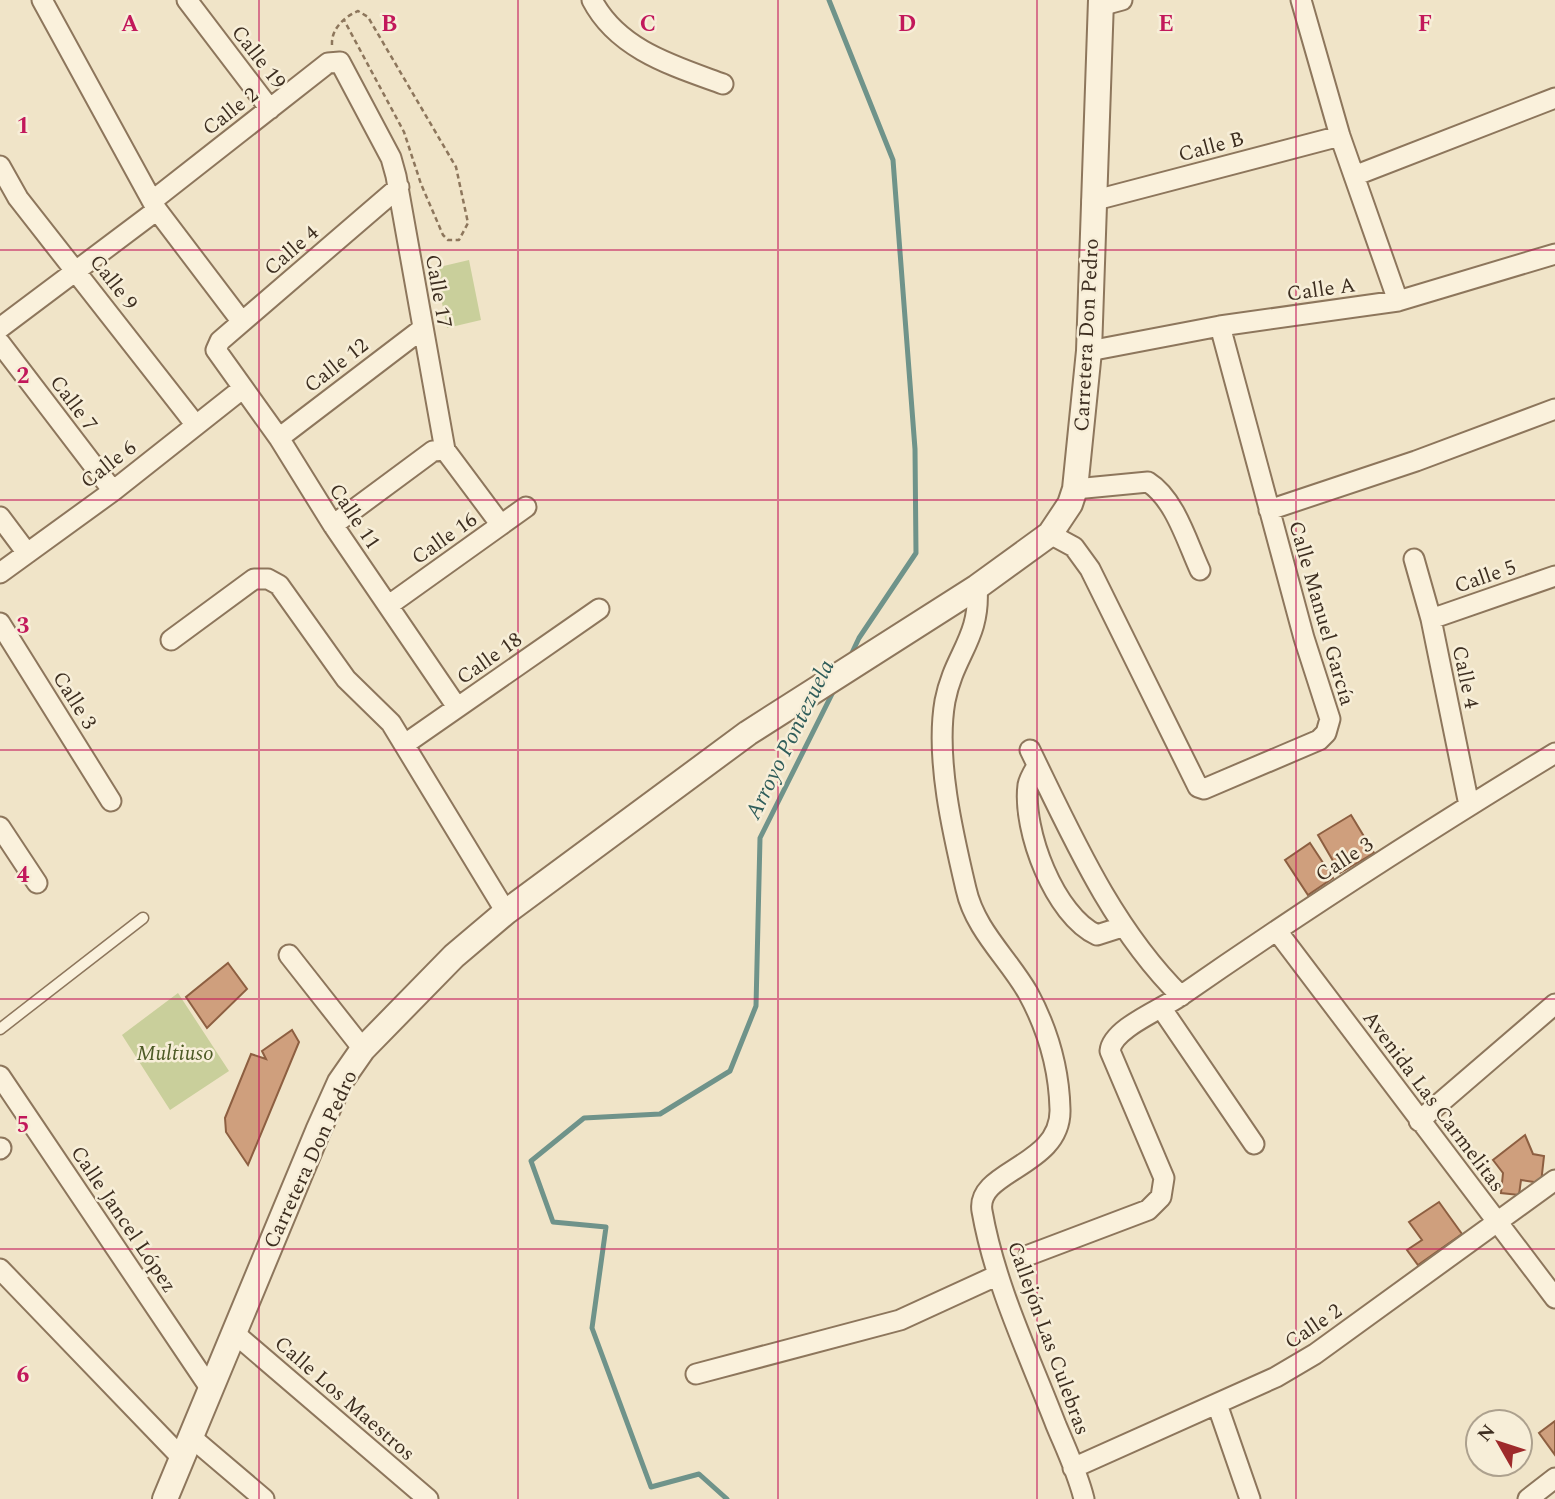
<svg xmlns="http://www.w3.org/2000/svg" width="1555" height="1499" font-family="Spectral,serif">
<style>
.green{fill:#c9cf9b}
.lines{fill:none;stroke-linecap:round;stroke-linejoin:round}
.stream{stroke:#6f938a;stroke-width:5}
.building{fill:#cf9f7d;stroke:#8d5f41;stroke-width:2}
.service-casing{stroke:#8d765c;stroke-width:13}
.minor-casing{stroke:#8d765c;stroke-width:23}
.tertiary-casing{stroke:#8d765c;stroke-width:28}
.path{stroke:#8d765c;stroke-width:2.5;stroke-dasharray:5 3.5;stroke-linecap:butt}
.service{stroke:#faf1dc;stroke-width:10}
.minor{stroke:#faf1dc;stroke-width:19}
.tertiary{stroke:#faf1dc;stroke-width:24}
.grid{fill:none;stroke:#c2185b;stroke-width:2;stroke-opacity:0.55}
.labels{text-anchor:middle;stroke-width:5;stroke-linejoin:round;paint-order:stroke}
.street-label{font-size:21px;fill:#3d2e20;stroke:#f7eed8}
.park-label{font-size:21px;font-style:italic;fill:#4d5a26;stroke:#f7eed8}
.water-label{font-size:23px;font-style:italic;fill:#2f5d5a;stroke:#f7eed8}
.grid-label{font-size:23px;text-anchor:middle;font-weight:bold;fill:#c2185b;stroke:#f7eed8;stroke-width:5;stroke-linejoin:round;paint-order:stroke}
</style>
<rect width="100%" height="100%" fill="#f0e4c8"/>
<!-- green -->
<path class="green" d="M 469,260 L 481,320 L 447,328 L 435,268 Z
M 178,993 L 229,1071 L 170,1110 L 122,1035 Z"/>
<g class="lines">
<!-- stream -->
<path class="stream" d="M 829,0 L 893,160 L 915,449 L 916,553 L 859,638 L 850,657
M 727,1499 L 699,1474 L 651,1487 L 592,1328 L 606,1227 L 553,1222 L 531,1161 L 584,1118 L 660,1114 L 730,1071 L 756,1006 L 760,838 L 835,688"/>
</g>
<!-- building -->
<path class="building" d="M 1351,815 L 1374,853 L 1340,873 L 1318,835 Z
M 1310,843 L 1333,878 L 1308,895 L 1285,860 Z
M 228,963 L 247,989 L 207,1028 L 186,997 Z
M 292,1030 L 299,1042 L 248,1165 L 226,1132 L 225,1118 L 251,1054 L 266,1059 L 262,1051 Z
M 1525,1135 L 1533,1154 L 1544,1156 L 1541,1183 L 1521,1180 L 1519,1195 L 1501,1193 L 1503,1173 L 1493,1160 Z
M 1439,1202 L 1462,1234 L 1418,1265 L 1407,1250 L 1422,1240 L 1409,1222 Z
M 1555,1421 L 1555,1455 L 1539,1433 Z"/>
<g class="lines">
<defs>
<path id="service" d="M 0,1029 L 143,918"/>
<path id="minor" d="M 42,0 L 157,210 L 242,322
M 187,0 L 270,109
M 592,0 C 618,50 674,66 723,84
M 1301,0 L 1340,136 L 1398,301
M 1100,6 L 1122,0
M 0,166 L 18,198 L 195,424
M 1354,176 L 1555,98
M 399,187 L 220,341 L 216,350 L 279,438 L 333,525 L 457,707
M 152,201 L 328,63 L 340,62 L 391,158 L 396,176 L 445,450 L 501,525
M 1092,201 L 1340,136
M 0,328 L 157,210
M 0,343 L 113,491
M 1089,351 L 1220,326 L 1398,301 L 1555,254
M 279,438 L 422,329
M 1075,489 L 1148,482 C 1175,499 1187,542 1200,570
M 1269,510 L 1416,461 L 1555,409
M 0,517 L 27,553
M 333,525 L 433,451 L 445,450
M 1050,534 L 1074,547 L 1090,569 L 1198,787 L 1204,789 L 1319,740 L 1326,733 L 1330,719 L 1304,638 L 1220,326
M 1414,559 L 1431,619 L 1469,805
M 0,573 L 113,491 L 242,389
M 977,587 C 981,638 954,654 945,701 C 935,758 953,834 966,889 C 975,930 1008,958 1028,993 C 1047,1028 1059,1069 1060,1109 C 1062,1167 975,1170 982,1211 C 995,1285 1029,1355 1056,1425 C 1066,1449 1078,1474 1084,1499
M 389,605 L 526,507
M 1431,619 L 1555,576
M 0,623 L 111,801
M 171,640 L 254,579 L 268,579 L 279,585 L 346,679 L 391,723 L 506,912
M 405,744 L 599,609
M 1030,750 C 1072,836 1112,928 1181,996
M 1037,766 C 1034,771 1029,779 1028,785 C 1022,830 1055,916 1097,935 L 1122,927
M 0,827 L 37,883
M 1277,931 L 1555,1298
M 289,955 L 363,1049
M 1162,1009 L 1254,1144
M 0,1076 L 210,1388
M 1419,1121 L 1555,1004
M 0,1149 L 1,1148
M 1029,1255 L 1148,1210 L 1161,1197 L 1164,1178 L 1110,1051 C 1112,1029 1160,1010 1179,997 C 1301,912 1427,831 1555,753
M 0,1269 L 182,1458
M 233,1332 L 428,1499
M 696,1374 L 900,1320 L 998,1275
M 1217,1404 L 1250,1499
M 191,1437 L 264,1499
M 1073,1468 L 1276,1377 L 1315,1354 L 1555,1180
M 1528,1499 L 1555,1478"/>
<path id="tertiary" d="M 165,1499 L 318,1131 L 340,1082 L 363,1049 L 454,956 L 506,912 L 748,733 L 977,587 L 1050,534 L 1070,504 L 1075,489 L 1089,351 L 1101,0"/>
</defs>
<!-- service casing -->
<use href="#service" class="service-casing"/>
<!-- minor casing -->
<use href="#minor" class="minor-casing"/>
<!-- tertiary casing -->
<use href="#tertiary" class="tertiary-casing"/>
<!-- path -->
<path class="path" d="M 332,45 C 331,29 344,17 358,11 L 368,17 L 456,167 L 468,223 L 459,240 L 448,240 L 443,235 L 421,184 L 404,132 L 344,20"/>
<!-- service -->
<use href="#service" class="service"/>
<!-- minor -->
<use href="#minor" class="minor"/>
<!-- tertiary -->
<use href="#tertiary" class="tertiary"/>
</g>
<!-- grid -->
<path class="grid" d="M 259,0 L 259,1499M 518,0 L 518,1499M 778,0 L 778,1499M 1037,0 L 1037,1499M 1296,0 L 1296,1499M 0,250 L 1555,250M 0,500 L 1555,500M 0,750 L 1555,750M 0,999 L 1555,999M 0,1249 L 1555,1249"/>
<g class="labels">
<!-- street labels -->
<g class="street-label">
<text transform="translate(259 57) rotate(52)" y="7">Calle 19</text>
<text transform="translate(230 111) rotate(-38)" y="7">Calle 2</text>
<text transform="translate(1211 146) rotate(-15)" y="7">Calle B</text>
<text transform="translate(291 250) rotate(-41)" y="7">Calle 4</text>
<text transform="translate(114 282) rotate(52)" y="7">Calle 9</text>
<text transform="translate(1321 289) rotate(-8)" y="7">Calle A</text>
<text transform="translate(439 291) rotate(80)" y="7">Calle 17</text>
<text transform="translate(1086 335) rotate(-87)" y="7">Carretera Don Pedro</text>
<text transform="translate(336 365) rotate(-38)" y="7">Calle 12</text>
<text transform="translate(74 403) rotate(53)" y="7">Calle 7</text>
<text transform="translate(108 464) rotate(-38)" y="7">Calle 6</text>
<text transform="translate(355 516) rotate(56)" y="7">Calle 11</text>
<text transform="translate(444 538) rotate(-35)" y="7">Calle 16</text>
<text transform="translate(1485 576) rotate(-19)" y="7">Calle 5</text>
<text transform="translate(1322 613) rotate(74)" y="7">Calle Manuel García</text>
<text transform="translate(489 658) rotate(-35)" y="7">Calle 18</text>
<text transform="translate(1466 677) rotate(78)" y="7">Calle 4</text>
<text transform="translate(75 700) rotate(58)" y="7">Calle 3</text>
<text transform="translate(1344 859) rotate(-33)" y="7">Calle 3</text>
<text transform="translate(1434 1101) rotate(53)" y="7">Avenida Las Carmelitas</text>
<text transform="translate(310 1159) rotate(-65)" y="7">Carretera Don Pedro</text>
<text transform="translate(124 1219) rotate(56)" y="7">Calle Jancel López</text>
<text transform="translate(1313 1326) rotate(-34)" y="7">Calle 2</text>
<text transform="translate(1049 1338) rotate(70)" y="7">Callejón Las Culebras</text>
<text transform="translate(345 1398) rotate(41)" y="7">Calle Los Maestros</text>
</g>
<!-- park labels -->
<g class="park-label">
<text x="175" y="1060">Multiuso</text>
</g>
<!-- water labels -->
<g class="water-label">
<text transform="translate(789 739) rotate(-64)" y="8">Arroyo Pontezuela</text>
</g>
</g>
<g class="grid-label">
<text x="130" y="31">A</text>
<text x="389" y="31">B</text>
<text x="648" y="31">C</text>
<text x="907" y="31">D</text>
<text x="1166" y="31">E</text>
<text x="1425" y="31">F</text>
<text x="23" y="133">1</text>
<text x="23" y="383">2</text>
<text x="23" y="633">3</text>
<text x="23" y="882">4</text>
<text x="23" y="1132">5</text>
<text x="23" y="1382">6</text>
</g>
<!-- north arrow -->
<g transform="translate(1499 1443) rotate(309)"><circle r="33" fill="#f7eed8" stroke="#ada18e" stroke-width="2"/>
<path d="M0-5L12 26L0 18L-12 26Z" fill="#9e2a2b"/>
<text y="-10" font-size="19" font-weight="bold" text-anchor="middle" fill="#3d2e20">N</text>
</g>
</svg>
